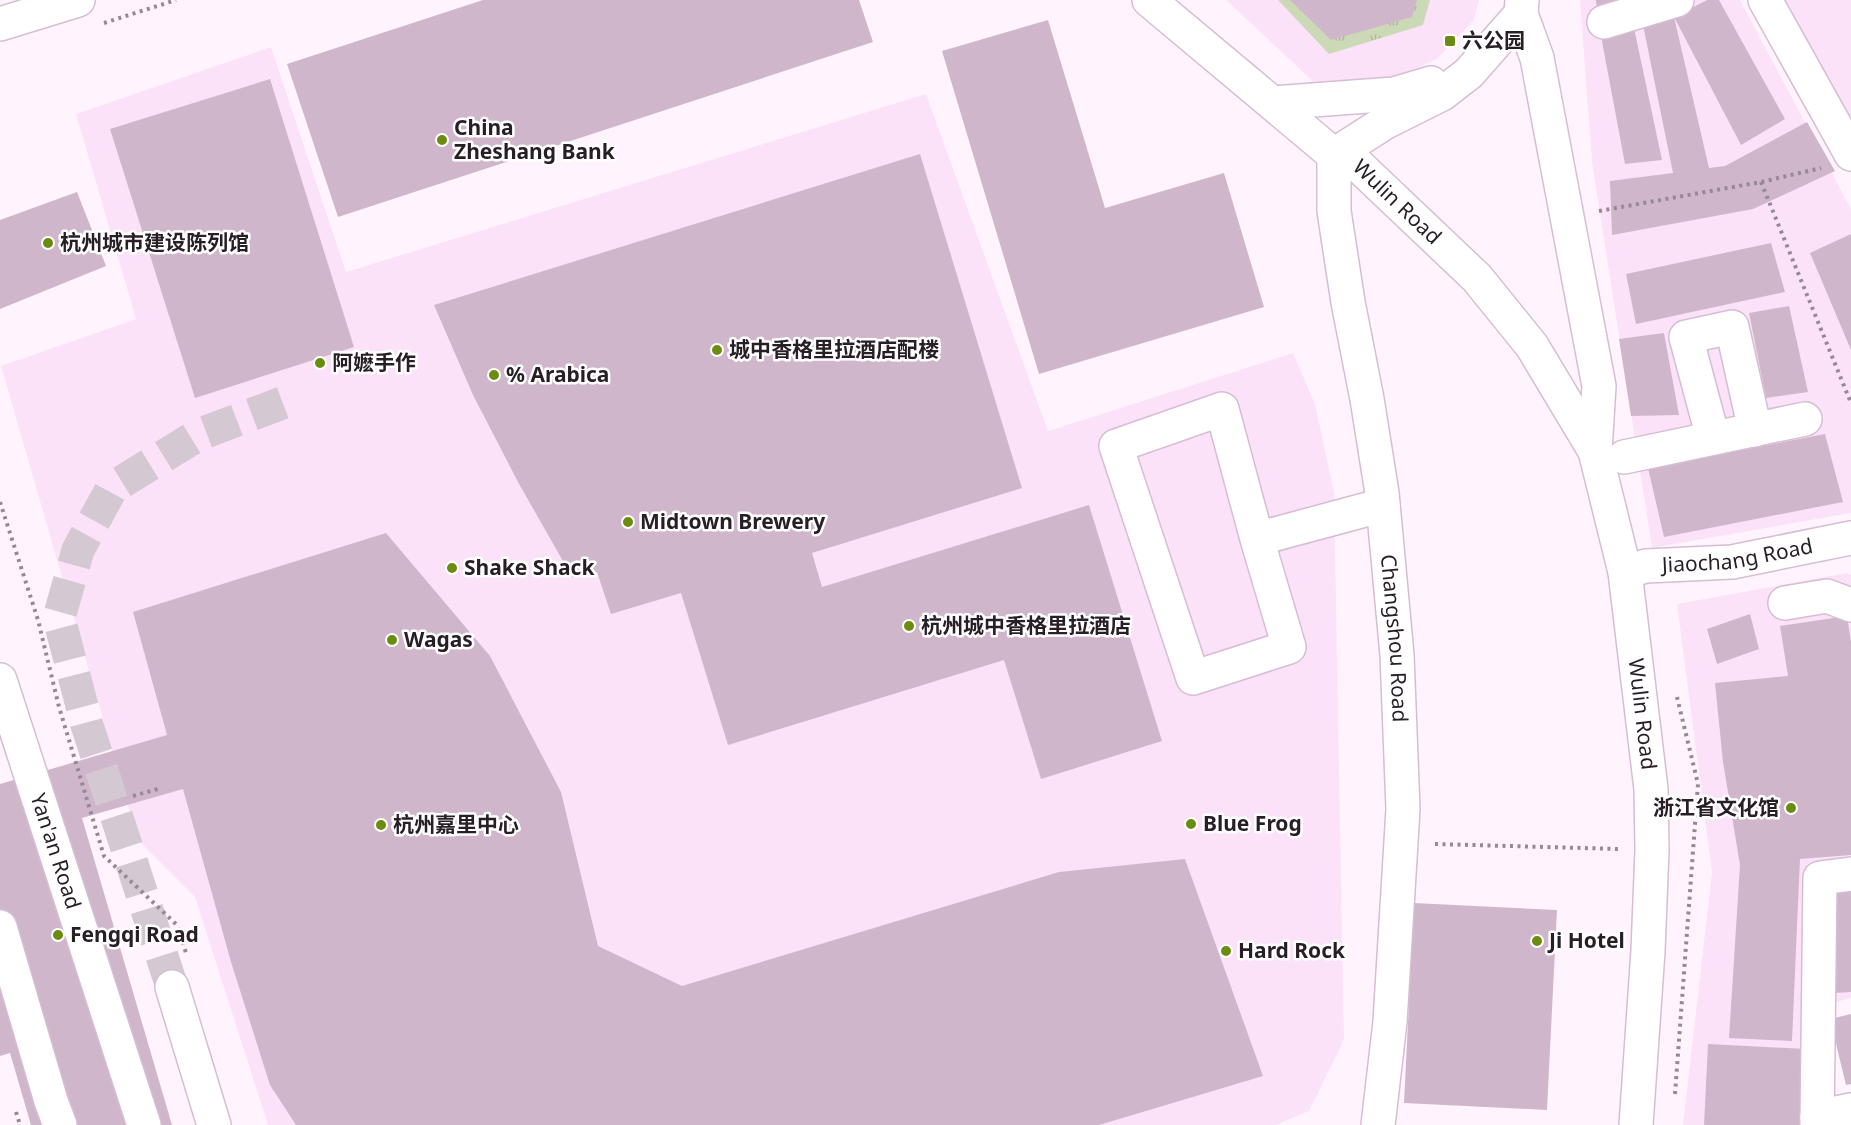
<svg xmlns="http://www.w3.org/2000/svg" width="1851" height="1125" font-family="'Noto Sans','Noto Sans SC',sans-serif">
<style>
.built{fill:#fce2f8}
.grass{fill:url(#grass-tufts)}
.building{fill:#d0b6cb}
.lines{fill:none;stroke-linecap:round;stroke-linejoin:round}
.minor-tunnel{stroke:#d4c9d2;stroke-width:33;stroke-dasharray:33 16;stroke-linecap:butt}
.minor-casing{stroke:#d7bdd3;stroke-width:36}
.major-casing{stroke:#d7bdd3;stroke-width:36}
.path{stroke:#948a93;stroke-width:4;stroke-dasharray:3 4.5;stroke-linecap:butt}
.minor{stroke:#fff;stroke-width:33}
.major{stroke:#fff;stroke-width:33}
.poi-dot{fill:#6c8c10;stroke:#fff;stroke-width:2}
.labels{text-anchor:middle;stroke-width:5;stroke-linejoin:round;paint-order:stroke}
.poi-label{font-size:21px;font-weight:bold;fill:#271e26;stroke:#fff;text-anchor:start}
.street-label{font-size:21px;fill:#271e26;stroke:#fff}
</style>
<defs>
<pattern id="grass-tufts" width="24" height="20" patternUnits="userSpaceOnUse" patternTransform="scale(1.5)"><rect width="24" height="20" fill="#ccd9b6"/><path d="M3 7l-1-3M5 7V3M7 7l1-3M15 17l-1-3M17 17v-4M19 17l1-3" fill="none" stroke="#afba9c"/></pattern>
</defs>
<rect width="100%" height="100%" fill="#fff4fd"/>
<!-- built -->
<path class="built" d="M 1226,0 L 1479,0 L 1474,20 L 1437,59 L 1337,104 Z
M 1580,0 L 1740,0 L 1851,209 L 1851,513 L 1652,548 L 1592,162 Z
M 1775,0 L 1851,0 L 1851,146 Z
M 271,47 L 346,272 L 926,94 L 1048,431 L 1293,353 L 1315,404 L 1334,492 L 1344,1040 L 1309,1111 L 1276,1125 L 268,1125 L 195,897 L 138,840 L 1,366 L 136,319 L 76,114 Z
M 1847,573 L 1851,575 L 1851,998 L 1818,1007 L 1832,1125 L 1683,1125 L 1712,872 L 1677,604 Z"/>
<!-- grass -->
<path class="grass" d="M 1278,0 L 1430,0 L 1423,25 L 1329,54 Z"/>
<!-- building -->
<path class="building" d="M 483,0 L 859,0 L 873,42 L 338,217 L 287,64 Z
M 1290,0 L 1417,0 L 1412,17 L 1331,40 Z
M 1596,0 L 1651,0 L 1597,10 Z
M 1707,0 L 1719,0 L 1785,119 L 1741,145 L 1674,17 Z
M 1674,17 L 1709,168 L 1725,166 L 1807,122 L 1835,171 L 1753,209 L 1612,235 L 1610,181 L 1673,173 L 1643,25 Z
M 1048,20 L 1105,208 L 1224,173 L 1264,307 L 1039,374 L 942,51 Z
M 1634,28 L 1662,160 L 1625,164 L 1601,36 Z
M 270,79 L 354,347 L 195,398 L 110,129 Z
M 920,154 L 1022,488 L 812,553 L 822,587 L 1089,505 L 1162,741 L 1041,779 L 1004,660 L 728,745 L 681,593 L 611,614 L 597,572 L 572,577 L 518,482 L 473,395 L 434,305 Z
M 77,192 L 106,266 L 0,309 L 0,220 Z
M 1851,234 L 1851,350 L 1810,253 Z
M 1771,243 L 1785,292 L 1636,324 L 1626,274 Z
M 1789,306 L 1808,392 L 1766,398 L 1749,313 Z
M 1664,333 L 1679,415 L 1631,416 L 1619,339 Z
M 1825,434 L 1843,502 L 1664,537 L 1648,468 Z
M 386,533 L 490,656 L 561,792 L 598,946 L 682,986 L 1059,872 L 1185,859 L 1263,1076 L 1099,1125 L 296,1125 L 270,1085 L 231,962 L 183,789 L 82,818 L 172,1125 L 31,1125 L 10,1053 L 0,1056 L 0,784 L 167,735 L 133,612 Z
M 1750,614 L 1759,649 L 1717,664 L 1707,629 Z
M 1847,616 L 1851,642 L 1851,855 L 1800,859 L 1792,1041 L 1729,1038 L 1740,865 L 1723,762 L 1715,683 L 1788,676 L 1780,626 Z
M 1851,878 L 1851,992 L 1834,993 L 1834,880 Z
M 1414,903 L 1557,910 L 1547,1110 L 1404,1103 Z
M 1851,1014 L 1851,1084 L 1846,1085 L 1830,1019 Z
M 1708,1044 L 1806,1049 L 1803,1125 L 1704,1125 Z"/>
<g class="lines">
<!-- minor-tunnel -->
<path class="minor-tunnel" d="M 172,987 L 87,725 L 59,618 L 78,550 L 112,488 L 198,435 L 290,400"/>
<defs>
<g id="minor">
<path id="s1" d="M 1149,0 L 1334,155 L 1359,166 L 1477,278 L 1532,346 L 1595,451 L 1625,572 L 1651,789 L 1652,850 L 1648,951 L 1636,1125"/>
<path d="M 1522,0 L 1521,14 L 1537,58 L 1599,386 L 1595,451"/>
<path d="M 1765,0 L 1851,154"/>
<path d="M 1604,22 L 1677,0"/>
<path d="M 1273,103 L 1394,94 L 1431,83"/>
<path id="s2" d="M 1334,155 L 1334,211 L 1348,302 L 1367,399 L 1382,493 L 1397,655 L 1403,809 L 1390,1022 L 1378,1125"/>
<path d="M 1334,155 L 1384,123 L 1442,94 L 1469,73 L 1521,14"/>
<path d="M 1713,438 L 1686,337 L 1732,327 L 1755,430"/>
<path d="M 1624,457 L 1805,419"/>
<path d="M 1257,539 L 1222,409 L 1116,446 L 1193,678 L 1289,647 L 1257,539 L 1383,505"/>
<path id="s3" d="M 1625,572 L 1646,566 L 1732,562 L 1851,538"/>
<path d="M 1785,603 L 1827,596 L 1851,605"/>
<path d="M 172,987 L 214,1125"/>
<path d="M 1817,1117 L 1851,1110"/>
<path d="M 1817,1125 L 1820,878 L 1851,874"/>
</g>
<g id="major">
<path d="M 0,24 L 78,0"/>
<path id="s4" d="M 0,680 L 144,1125"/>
<path d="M 0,927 L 51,1101 L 60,1125"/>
</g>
</defs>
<!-- minor casing -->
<use href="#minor" class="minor-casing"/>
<!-- major casing -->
<use href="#major" class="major-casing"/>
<!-- path -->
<path class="path" d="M 104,23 L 176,0
M 1761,182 L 1851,403
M 1599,211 L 1761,182 L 1821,168
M 0,502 L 38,620 L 59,707 L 104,856 L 177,925 L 187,956
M 133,796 L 161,788
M 1435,844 L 1619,849
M 1675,1094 L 1698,784 L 1677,697
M 16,1112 L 20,1125"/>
<!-- minor -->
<use href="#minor" class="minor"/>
<!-- major -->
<use href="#major" class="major"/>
</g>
<!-- markers -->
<g class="poi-dot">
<rect x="1444" y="35" width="12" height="12" rx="3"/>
<circle cx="442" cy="140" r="6"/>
<circle cx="48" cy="243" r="6"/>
<circle cx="717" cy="350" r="6"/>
<circle cx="320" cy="363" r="6"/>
<circle cx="494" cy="375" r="6"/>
<circle cx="628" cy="522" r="6"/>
<circle cx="452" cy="568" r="6"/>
<circle cx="909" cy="626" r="6"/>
<circle cx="392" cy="640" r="6"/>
<circle cx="1791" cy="808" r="6"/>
<circle cx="1191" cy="824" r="6"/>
<circle cx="381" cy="825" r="6"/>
<circle cx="58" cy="935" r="6"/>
<circle cx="1537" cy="941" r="6"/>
<circle cx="1226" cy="951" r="6"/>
</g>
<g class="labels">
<!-- poi labels -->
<g class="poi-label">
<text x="1462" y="48">六公园</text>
<text x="454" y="135">China<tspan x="454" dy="24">Zheshang Bank</tspan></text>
<text x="60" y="250">杭州城市建设陈列馆</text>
<text x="729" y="357">城中香格里拉酒店配楼</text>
<text x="332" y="370">阿嬷手作</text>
<text x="506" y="382">% Arabica</text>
<text x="640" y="529">Midtown Brewery</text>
<text x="464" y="575">Shake Shack</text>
<text x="921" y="633">杭州城中香格里拉酒店</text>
<text x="404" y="647">Wagas</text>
<text x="1779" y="815" text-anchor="end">浙江省文化馆</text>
<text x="1203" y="831">Blue Frog</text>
<text x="393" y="832">杭州嘉里中心</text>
<text x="70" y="942">Fengqi Road</text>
<text x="1549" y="948">Ji Hotel</text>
<text x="1238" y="958">Hard Rock</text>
</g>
<!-- street labels -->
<g class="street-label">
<text dy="7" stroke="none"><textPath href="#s1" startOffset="321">Wulin Road</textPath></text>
<text dy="7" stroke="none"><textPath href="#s3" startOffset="114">Jiaochang Road</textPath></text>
<text dy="7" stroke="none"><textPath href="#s2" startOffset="488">Changshou Road</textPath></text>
<text dy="7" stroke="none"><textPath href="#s1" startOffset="909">Wulin Road</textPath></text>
<text dy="7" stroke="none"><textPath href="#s4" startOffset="180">Yan'an Road</textPath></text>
</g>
</g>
</svg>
